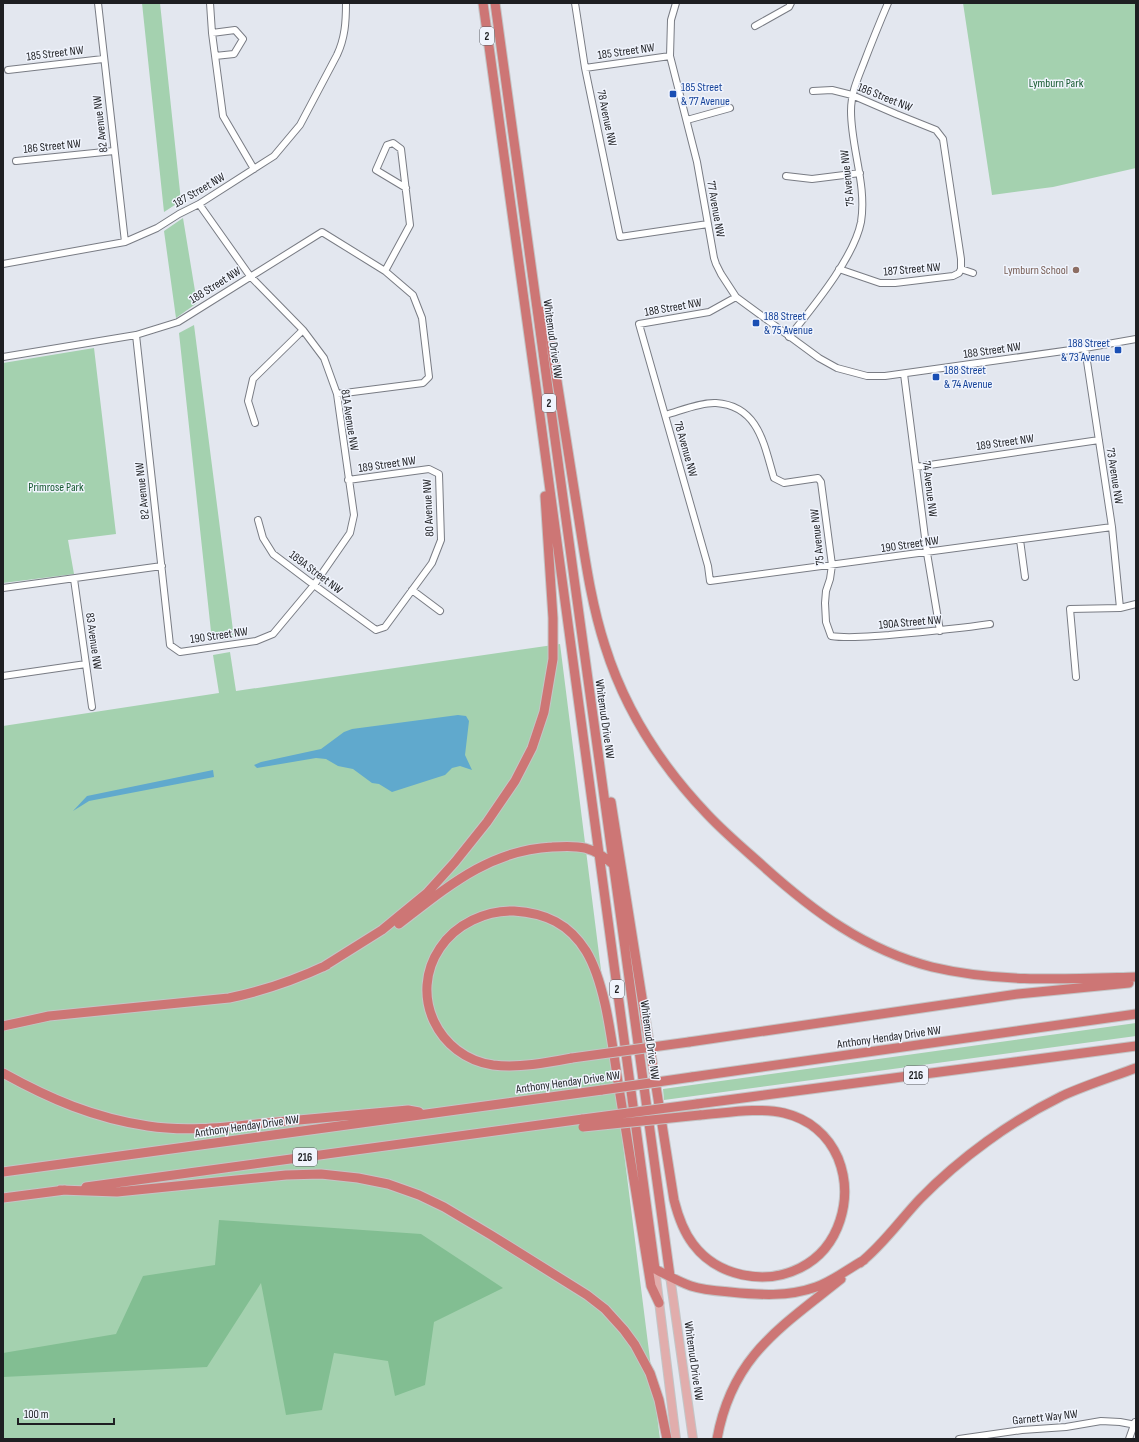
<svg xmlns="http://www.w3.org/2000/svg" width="1139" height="1442" font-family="'Sofia Sans Condensed',sans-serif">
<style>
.green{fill:#a4d1af}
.forest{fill:#82be92}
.water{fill:#60a9cd}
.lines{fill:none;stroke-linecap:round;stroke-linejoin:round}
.minor-casing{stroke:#797c84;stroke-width:8}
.major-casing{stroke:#c4c5c6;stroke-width:10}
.highway-casing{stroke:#c4c5c6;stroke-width:11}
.minor{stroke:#fff;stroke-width:6}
.major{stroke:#e1adac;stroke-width:8}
.highway{stroke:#cd7675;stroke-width:9}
.highway-bridge-casing{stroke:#c4c5c6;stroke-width:11;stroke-linecap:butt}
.highway-bridge{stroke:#cd7675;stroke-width:9}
.transit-dot{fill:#1a4fb4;stroke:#f0f4fd;stroke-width:1.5}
.education-dot{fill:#8d6e63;stroke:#f0f4fd;stroke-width:1.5}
.labels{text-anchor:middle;stroke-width:3;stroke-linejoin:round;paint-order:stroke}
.shield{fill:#f0f4fd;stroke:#5d5f64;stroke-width:1}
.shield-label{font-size:11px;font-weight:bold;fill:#1e1f22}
.street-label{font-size:12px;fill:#1e1f22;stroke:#f0f4fd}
.park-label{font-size:12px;fill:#15592f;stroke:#f0f4fd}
.transit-label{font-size:12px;fill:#164399;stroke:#f0f4fd;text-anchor:start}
.education-label{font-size:12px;fill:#785e54;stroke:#f0f4fd;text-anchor:end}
</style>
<rect width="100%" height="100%" fill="#e3e7ef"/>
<!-- green -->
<path class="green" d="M 142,3 L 160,3 L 181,201 L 164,212 Z
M 963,3 L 1136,3 L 1136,168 L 1053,187 L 992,195 Z
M 183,218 L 197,303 L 176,318 L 164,231 Z
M 194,325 L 234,638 L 212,641 L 179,333 Z
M 94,348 L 116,534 L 68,540 L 74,574 L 3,583 L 3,363 Z
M 560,644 L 660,1439 L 3,1439 L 3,726 L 219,693 L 213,655 L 230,652 L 236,691 Z
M 1136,1023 L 1136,1036 L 664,1100 L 663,1089 Z"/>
<!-- forest -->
<path class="forest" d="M 219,1220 L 421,1234 L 503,1288 L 434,1322 L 425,1385 L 395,1396 L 388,1361 L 334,1353 L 322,1410 L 286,1415 L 261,1283 L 207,1367 L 3,1377 L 3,1353 L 116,1334 L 143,1276 L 215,1265 Z"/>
<!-- water -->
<path class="water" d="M 458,715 L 466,716 L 469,721 L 465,755 L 472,770 L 460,766 L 452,768 L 445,775 L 392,792 L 379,784 L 372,783 L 353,769 L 338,766 L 326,759 L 316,758 L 257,768 L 254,765 L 261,762 L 321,749 L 344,732 L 352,729 Z
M 213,770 L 214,777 L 89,801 L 73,811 L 87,796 Z"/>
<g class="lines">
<defs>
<path id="minor" d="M 98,3 L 125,242
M 210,3 L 212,33 L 223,116 L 254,169
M 575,3 L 585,68 L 620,237 L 708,224
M 676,3 L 671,20 L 670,56 L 697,162 L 714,258 L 716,264 L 721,274 L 736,297 L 819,358 L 837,368 L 867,376 L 885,376 L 1085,348 L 1136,339
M 755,26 L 789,7 L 791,3
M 212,33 L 235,30 L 243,39 L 234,54 L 215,56
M 585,68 L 670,56
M 8,70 L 103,59
M 813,91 L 832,90 L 852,95 L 896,114 L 936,130 L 943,139 L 961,259 L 961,269 L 973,273
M 687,120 L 730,108
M 16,161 L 114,151
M 786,176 L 812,179 L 860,173
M 3,264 L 125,242 L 157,228 L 179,214 L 199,204 L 274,156 L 300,125 L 337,55 C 345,38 346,22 346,3
M 839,269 L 880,283 L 895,283 L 953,276 L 959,273 L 961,269
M 385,271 L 410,225 L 401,149 L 393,143 L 387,145 L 376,170 L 406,188
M 736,297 L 709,312 L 639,324 L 708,566 L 710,581 L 1112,527
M 136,335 L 170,645 L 180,652 L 256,641 L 273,634 L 314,585 L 350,533 L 354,515 L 337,394 L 324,358 L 303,330 L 250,276 L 199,204
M 789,337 C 812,308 854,258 861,222 C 867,185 851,148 851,111 C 851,94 857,80 863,65 C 871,44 879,24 888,3
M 1085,348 L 1112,527 L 1120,608
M 3,357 L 136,335 L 178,322 L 322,232 L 385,271 L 413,295 L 422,318 L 429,377 L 423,383 L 337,394
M 904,374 L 927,553 L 940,631
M 665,415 C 680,411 701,402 716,403 C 759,406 764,445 774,478 L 784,483 L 818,478 L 821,482 L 832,565 L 830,579 L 826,591 L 825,603 L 826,622 L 831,636 C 850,639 870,636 889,635 C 923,632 956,629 990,624
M 255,423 L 248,401 L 253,379 L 303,330
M 916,467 L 1099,440
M 258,520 L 263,538 L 273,554 L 314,585 L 376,630 L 385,627 L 432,563 L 441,540 L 439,474 L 429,469 L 348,480
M 1020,540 L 1025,577
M 74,579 L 92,707
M 3,588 L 162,566
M 412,590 L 440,611
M 3,676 L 86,664
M 1076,677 L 1070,609 L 1120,608 L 1136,604
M 959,1439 L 1022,1430 L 1066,1427 L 1101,1421 L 1120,1422 L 1136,1425
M 1129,1439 L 1135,1422"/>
<path id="major" d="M 655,1269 L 676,1439
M 670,1276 L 693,1439"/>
<path id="highway" d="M 483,3 L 538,401 L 655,1269 C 667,1275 679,1282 691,1286 C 703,1290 718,1291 730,1292 C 759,1295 788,1297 816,1287 C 833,1281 848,1269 864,1260
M 495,3 L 670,1276
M 541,311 L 550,337 C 559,396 569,455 578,514 C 585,558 591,603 605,646 C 625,710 662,767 708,815 C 725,833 744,849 763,866 C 813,911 865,950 932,967 C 999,983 1068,979 1136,977
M 611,802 L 674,1200 C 678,1216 683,1231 693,1244 C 717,1276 764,1286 800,1268 C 840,1248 854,1198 838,1158 C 828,1135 809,1119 784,1113 C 759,1107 726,1113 700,1115
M 399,924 C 446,888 489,850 552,847 C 580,845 592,846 614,865
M 323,967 L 382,930 L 427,893 L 455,862 L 487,822 L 515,781 L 532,748 L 544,712 L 553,659 L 553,618 L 545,496
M 3,1026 L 49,1016 L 229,998 C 263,991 295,980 327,965
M 689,1042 L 1018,994 L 1129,983
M 572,1058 C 546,1063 519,1068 493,1065 C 438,1057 408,995 440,948 C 456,924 486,910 514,911 C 546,913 569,924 586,951 C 606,984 612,1044 618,1082 C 629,1150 640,1218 651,1286 L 659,1303
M 3,1073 C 50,1099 94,1118 148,1126 C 187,1132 226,1127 266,1123 C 313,1119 361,1114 408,1110 L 419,1112
M 692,1077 L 1136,1014
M 697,1104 L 1136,1046
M 3,1172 L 602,1090
M 86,1187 L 583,1119
M 60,1190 L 117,1192 L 286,1175 L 321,1174 L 358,1178 L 388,1184 L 419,1195 L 444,1207 L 491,1235 L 587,1295 L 605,1309 L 624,1330 L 635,1345 L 650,1373 L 659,1400 L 667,1439
M 3,1198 L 65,1190
M 860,1263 C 883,1245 900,1220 920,1199 C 960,1158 1011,1121 1062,1096 C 1086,1085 1112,1077 1136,1068
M 717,1439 C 732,1356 780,1328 841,1279"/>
</defs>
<!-- minor casing -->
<use href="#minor" class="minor-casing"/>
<!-- major casing -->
<use href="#major" class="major-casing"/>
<!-- highway casing -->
<use href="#highway" class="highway-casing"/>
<!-- minor -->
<use href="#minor" class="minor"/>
<!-- major -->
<use href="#major" class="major"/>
<!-- highway -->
<use href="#highway" class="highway"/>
<defs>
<path id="highway-bridge" d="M 572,1058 L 689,1042
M 602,1090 L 692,1077
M 583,1119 L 697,1104
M 583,1127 L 700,1115"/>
</defs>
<!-- highway-bridge casing -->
<use href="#highway-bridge" class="highway-bridge-casing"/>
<!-- highway-bridge -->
<use href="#highway-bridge" class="highway-bridge"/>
</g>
<!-- markers -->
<g class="transit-dot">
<rect x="669" y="90" width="8" height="8" rx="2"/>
<rect x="752" y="319" width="8" height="8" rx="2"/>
<rect x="1114" y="346" width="8" height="8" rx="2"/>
<rect x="932" y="373" width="8" height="8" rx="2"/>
</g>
<circle class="education-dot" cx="1076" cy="270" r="4"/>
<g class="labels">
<!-- shield labels -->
<g class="shield">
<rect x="480" y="27" width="14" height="18" rx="3"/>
<rect x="542" y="394" width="14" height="18" rx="3"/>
<rect x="610" y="980" width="14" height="18" rx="3"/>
<rect x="904" y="1066" width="24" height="18" rx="3"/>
<rect x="293" y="1148" width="24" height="18" rx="3"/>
</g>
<g class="shield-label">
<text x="487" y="40">2</text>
<text x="549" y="407">2</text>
<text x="617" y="993">2</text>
<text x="916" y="1079">216</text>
<text x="305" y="1161">216</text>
</g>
<!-- street labels -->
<g class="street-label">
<text transform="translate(626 51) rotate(-8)" y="4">185 Street NW</text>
<text transform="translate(55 53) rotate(-7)" y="4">185 Street NW</text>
<text transform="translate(885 97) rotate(22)" y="4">186 Street NW</text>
<text transform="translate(607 118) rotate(78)" y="4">78 Avenue NW</text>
<text transform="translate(100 124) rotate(-97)" y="4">82 Avenue NW</text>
<text transform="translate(52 146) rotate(-6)" y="4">186 Street NW</text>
<text transform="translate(847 178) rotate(-96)" y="4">75 Avenue NW</text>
<text transform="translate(199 190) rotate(-30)" y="4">187 Street NW</text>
<text transform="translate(716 209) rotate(80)" y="4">77 Avenue NW</text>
<text transform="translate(912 269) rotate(-5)" y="4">187 Street NW</text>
<text transform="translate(215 285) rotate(-32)" y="4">188 Street NW</text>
<text transform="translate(673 307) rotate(-10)" y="4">188 Street NW</text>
<text transform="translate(553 339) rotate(82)" y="4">Whitemud Drive NW</text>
<text transform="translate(992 350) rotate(-8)" y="4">188 Street NW</text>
<text transform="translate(350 420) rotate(81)" y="4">81A Avenue NW</text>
<text transform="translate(1005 442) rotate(-8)" y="4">189 Street NW</text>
<text transform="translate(686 449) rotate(74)" y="4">78 Avenue NW</text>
<text transform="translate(387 464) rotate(-8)" y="4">189 Street NW</text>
<text transform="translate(1115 476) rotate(81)" y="4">73 Avenue NW</text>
<text transform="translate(930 489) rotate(83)" y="4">74 Avenue NW</text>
<text transform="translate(142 491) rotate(-96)" y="4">82 Avenue NW</text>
<text transform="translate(428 508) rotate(-93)" y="4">80 Avenue NW</text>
<text transform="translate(817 537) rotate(-96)" y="4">75 Avenue NW</text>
<text transform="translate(910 544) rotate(-8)" y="4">190 Street NW</text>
<text transform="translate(316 572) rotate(37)" y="4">189A Street NW</text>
<text transform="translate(910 622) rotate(-5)" y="4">190A Street NW</text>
<text transform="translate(219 635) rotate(-8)" y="4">190 Street NW</text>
<text transform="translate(94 641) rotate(82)" y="4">83 Avenue NW</text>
<text transform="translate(605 719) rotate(82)" y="4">Whitemud Drive NW</text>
<text transform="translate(889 1037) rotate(-8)" y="4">Anthony Henday Drive NW</text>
<text transform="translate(650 1040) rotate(82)" y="4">Whitemud Drive NW</text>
<text transform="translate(568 1082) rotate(-8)" y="4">Anthony Henday Drive NW</text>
<text transform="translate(247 1126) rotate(-8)" y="4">Anthony Henday Drive NW</text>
<text transform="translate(694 1361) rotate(82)" y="4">Whitemud Drive NW</text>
<text transform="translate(1045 1417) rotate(-6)" y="4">Garnett Way NW</text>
</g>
<!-- park labels -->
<g class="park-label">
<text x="1056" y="87">Lymburn Park</text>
<text x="56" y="491">Primrose Park</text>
</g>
<!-- transit labels -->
<g class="transit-label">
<text x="681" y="91">185 Street<tspan x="681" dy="14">&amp; 77 Avenue</tspan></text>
<text x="764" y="320">188 Street<tspan x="764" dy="14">&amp; 75 Avenue</tspan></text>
<text x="1110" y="347" text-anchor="end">188 Street<tspan x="1110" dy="14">&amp; 73 Avenue</tspan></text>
<text x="944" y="374">188 Street<tspan x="944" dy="14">&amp; 74 Avenue</tspan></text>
</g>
<!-- education labels -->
<g class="education-label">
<text x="1068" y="274">Lymburn School</text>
</g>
</g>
<!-- border -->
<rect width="1139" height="1442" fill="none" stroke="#1e1f22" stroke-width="8"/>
<!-- scale -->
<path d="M18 1418v6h96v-6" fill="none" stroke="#1e1f22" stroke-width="2"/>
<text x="24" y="1418" font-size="12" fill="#1e1f22" stroke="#f0f4fd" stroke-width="3" paint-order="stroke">100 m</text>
</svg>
